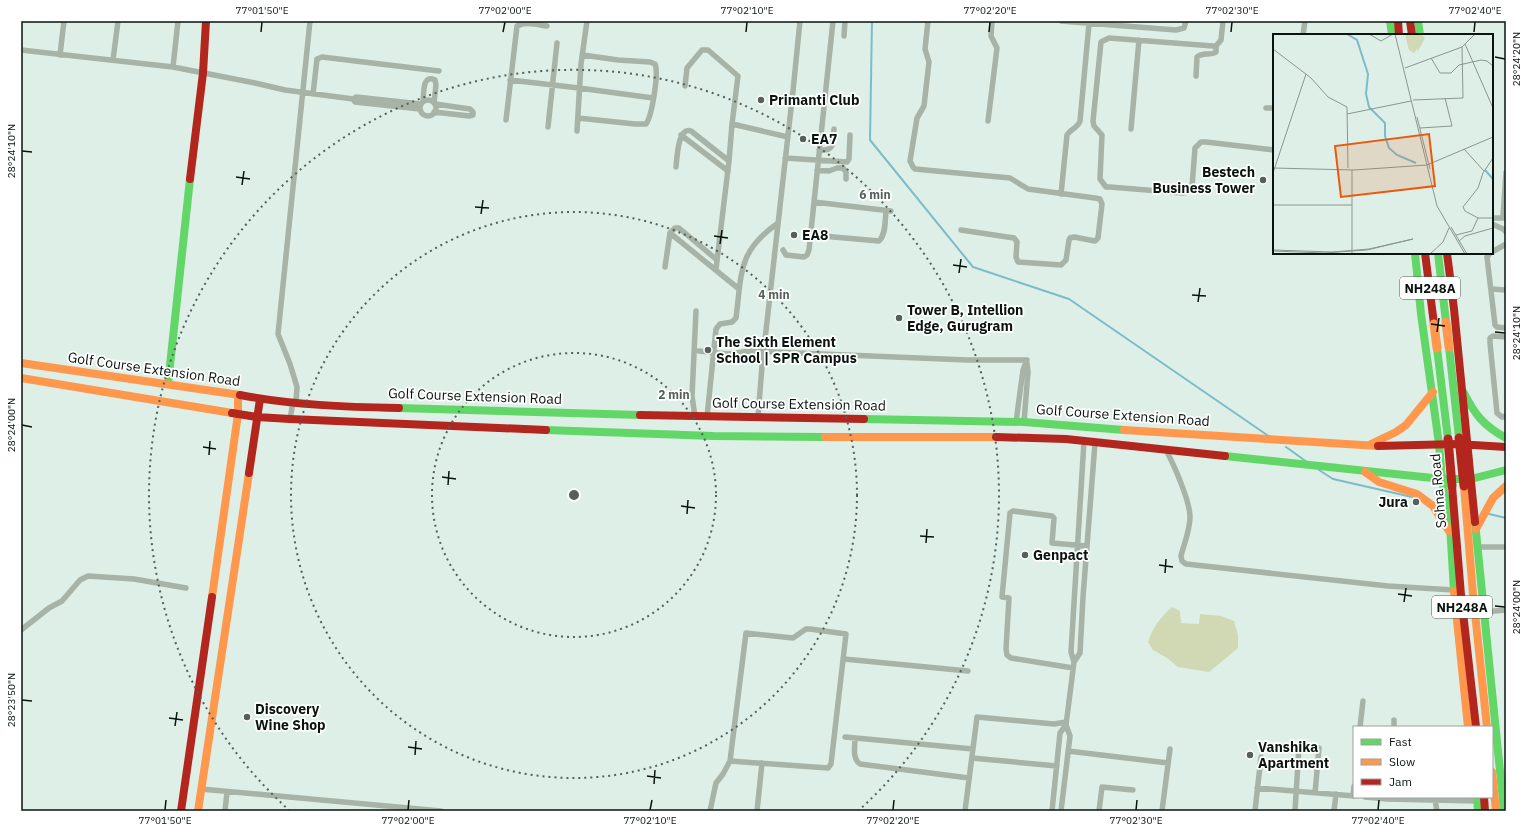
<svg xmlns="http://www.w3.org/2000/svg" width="1527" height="832" font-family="'IBM Plex Sans',sans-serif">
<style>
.green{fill:#d0d9b4}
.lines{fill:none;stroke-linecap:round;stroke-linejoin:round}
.stream{stroke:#7cbcca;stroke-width:2}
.street{stroke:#a6b3a6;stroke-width:5.5}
.fast{stroke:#63d668;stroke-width:8}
.slow{stroke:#ff974d;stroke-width:8}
.jam{stroke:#b3261e;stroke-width:8}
.slow-bridge{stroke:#ff974d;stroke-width:9}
.jam-bridge{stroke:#b3261e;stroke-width:9}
.ticks{fill:none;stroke:#09140f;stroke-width:1.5}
.ring{fill:none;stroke:#54615b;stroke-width:2;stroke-dasharray:2 4}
.poi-dot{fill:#54615b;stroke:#fff;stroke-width:1.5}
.labels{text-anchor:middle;stroke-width:3.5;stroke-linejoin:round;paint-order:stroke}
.shield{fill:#fff;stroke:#535a57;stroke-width:1}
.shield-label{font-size:13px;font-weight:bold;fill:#09140f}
.poi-label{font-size:14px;font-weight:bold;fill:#09140f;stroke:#fff;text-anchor:start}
.street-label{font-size:14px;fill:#09140f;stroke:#fff}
.inset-river{fill:none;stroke:#7cbcca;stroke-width:2}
.inset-road{fill:none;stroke:#899791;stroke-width:1}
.view{fill:#e8590c;fill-opacity:0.15;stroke:#e8590c;stroke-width:2}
.inset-edge{fill:none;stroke:#09140f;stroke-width:2}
.centre{fill:#54615b;stroke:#fff;stroke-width:2}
.ring-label{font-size:12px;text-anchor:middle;font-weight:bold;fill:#54615b;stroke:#fff;stroke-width:3.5;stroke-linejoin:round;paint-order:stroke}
.neatline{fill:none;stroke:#09140f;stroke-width:1.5}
.ticks-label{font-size:10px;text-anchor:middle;fill:#09140f}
</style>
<rect width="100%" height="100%" fill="#deefe7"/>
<!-- green -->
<path class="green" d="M 1172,607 L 1180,611 L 1181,623 L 1199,624 L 1200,614 L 1221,616 L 1234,621 L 1238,635 L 1238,648 L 1209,672 L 1178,667 L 1167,658 L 1153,650 L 1148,642 C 1153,627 1160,618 1172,607 Z"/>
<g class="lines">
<!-- stream -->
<path class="stream" d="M 872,21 L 870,140 L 973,267 L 1069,299 L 1270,437
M 1286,447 L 1307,462
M 1319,470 L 1333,479 L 1412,497
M 1489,514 L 1506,518"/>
<!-- street -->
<path class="street" d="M 928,21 L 925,49 L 929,62 L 924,106 L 917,118 L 910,161 L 913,167 L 915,169 L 1010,178 L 1028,189 L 1095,198 L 1100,199 L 1102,204 L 1098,238 L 1095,241 L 1074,237 L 1070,238 L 1069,240 L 1066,260 L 1061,265 L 1018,262 L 1016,257 L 1017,242 L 1014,238 L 961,230
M 1061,21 L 1176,30 L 1184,28 L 1186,21
M 1223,21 L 1221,40 L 1216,46 L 1213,46 L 1109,38 L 1101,42 L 1093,121 L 1094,126 L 1102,135 L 1100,179 L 1106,187 L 1110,187 L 1183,193 L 1187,192 L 1192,187 L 1195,148 L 1201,142 L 1206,142 L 1274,150
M 1303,35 L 1305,21
M 844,36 L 845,21
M 21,50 L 173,67 L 255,83 L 285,90 L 353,99
M 60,55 L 64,21
M 113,60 L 118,21
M 173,67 L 178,21
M 1196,76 L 1197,57 C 1203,52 1210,56 1216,52 L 1216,46
M 510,80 L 579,88 L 653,98
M 685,86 L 687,68 L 702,50 L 708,50 L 738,76 L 732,124
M 313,94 L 317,59 L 322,57 L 439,71
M420 108a8 8 0 1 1 16 0a8 8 0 1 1-16 0Z
M 423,102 C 424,93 422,74 435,80 L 436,85 L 434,103
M 1266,108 L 1274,108
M 420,109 L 355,102 L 353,99 L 356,97 L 421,104
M 434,112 L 469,116 L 473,115 L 473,112 L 470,109 L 435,104
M 578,118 L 635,124 L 646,124 C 652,116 659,73 655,64 L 650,62 L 618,60 L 583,55
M 506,120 L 517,26 C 526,21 538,25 547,26
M 988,121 L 997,48 L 991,36 L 992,21
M 548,127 L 557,43
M 1131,129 L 1139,40
M 577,131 L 581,64 L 587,21
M 681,135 L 728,171
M 819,150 C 835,152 833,142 834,129
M 785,158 L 847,162 L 849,159 L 850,135
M 676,167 C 677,158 678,126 691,131 L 729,161
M 817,170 L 829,171 L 837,168 L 843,168 L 846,172 L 846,179
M 1061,194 L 1067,135 C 1070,129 1078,128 1080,121 L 1089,24
M 814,202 L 891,211
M 1503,217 L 1506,172
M 1492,218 L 1506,218
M 1492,224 L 1503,229 L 1506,232
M 670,233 L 739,289
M 811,235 L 879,241 C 886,235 885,220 886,211
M 783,250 L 786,255 L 804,257 L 807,255 L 809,250 L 833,21
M 1492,252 L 1506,244
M 1490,253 L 1487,257 L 1495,325 L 1497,327 L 1506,328
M 665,267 L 670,233 L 675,228 L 679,228 L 717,260
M 716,269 L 729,161 L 732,124 L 788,137
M 1491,289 L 1506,290
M 1506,337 L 1493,336 L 1490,338 L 1490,343 L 1497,413 L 1502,417 L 1506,416
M 699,351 L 728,354 L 750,351 L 967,360 L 1027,360
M 296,402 L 297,387 L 290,364 L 278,334 L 310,21
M 695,417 L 692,396 L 696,311
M 707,417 L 716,329 L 720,324 L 732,322 L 736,318 C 742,273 737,252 778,223
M 758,417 L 762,366 L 793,91 L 800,21
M 290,419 L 293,402
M 1016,422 L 1023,370 L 1027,360
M 1024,422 L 1028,372 L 1027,363
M 1166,450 C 1174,465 1190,501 1190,517 C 1190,530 1184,544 1181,556 L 1182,561 L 1186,564 L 1388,586 L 1454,590
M 1478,547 L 1506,547
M 1484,612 L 1506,610
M 21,630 L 49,608 L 62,601 L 80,580 L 88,576 L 134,579 L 186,588
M 844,659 L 968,671
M 1074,662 L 1080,653 L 1083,597 L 1095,443
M 1073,668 L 1011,658 L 1007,655 L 1006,649 L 1009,598 L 1002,597 L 1010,513 L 1013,511 L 1052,516 L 1054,518 L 1052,543 L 1086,546
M 1360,727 L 1363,701
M 1394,727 L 1394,720
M 845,737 L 973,749
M 855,738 C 855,746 852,759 860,764 L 969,778
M 1068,751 L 1168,763
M 972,758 L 1057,766
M 1257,788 L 1354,796
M 201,789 L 441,811
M 1315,793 L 1319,748
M 1353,796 L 1354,786
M 1365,797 L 1387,799 L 1477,801
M 1435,800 L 1437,811
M 225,811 L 227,792
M 710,811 L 716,783 L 723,774 L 730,761 L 746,633 L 793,638 L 806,629 L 810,629 L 846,634 L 831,764 L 828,768 L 730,761
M 757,811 L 762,763
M 965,811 L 977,717 L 1054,724 L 1066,722
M 1052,811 L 1060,733 L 1066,725
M 1061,811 L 1070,736 L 1066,725 L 1074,662 L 1071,652 L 1084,441
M 1099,811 L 1102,787 L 1133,790
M 1162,811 L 1170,749
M 1255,811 L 1261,757
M 1295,811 L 1299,746
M 1334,811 L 1336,794"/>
<!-- fast -->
<path class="fast" d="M 1390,21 L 1392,35
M 1418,21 L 1420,35
M 1415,253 L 1421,314 L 1439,444 L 1442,479 L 1450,525 L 1454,591
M 1438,253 L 1446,322
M 1449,347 L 1459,438
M 1437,348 L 1448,439
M 168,384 L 190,179
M 1464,393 C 1475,415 1484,426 1506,438
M 399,408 L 640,415
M 864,419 L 1024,422 L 1124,430
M 546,430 L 713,436 L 825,437
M 1225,456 L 1442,479 L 1471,479 L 1506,470
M 1475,522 L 1504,811
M 1477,797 L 1478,811"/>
<!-- slow -->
<path class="slow" d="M 21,363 L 240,395
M 21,378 L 232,413
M 1124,430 L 1378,446
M 825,437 L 996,437
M 1369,445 L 1396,432 L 1406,425 L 1433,392
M 1365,472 L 1379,482 L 1417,494 L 1433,506 L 1449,531
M 1464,486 L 1473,594 L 1487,727
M 1476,529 L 1493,498 L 1506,486
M 1454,591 L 1468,727
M 212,597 L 238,414 L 238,395
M 1492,772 L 1496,811
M 198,811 L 249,473"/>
<!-- jam -->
<path class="jam" d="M 1398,21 L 1399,35
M 1410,21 L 1412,35
M 190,179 L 203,73 L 206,21
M 1425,253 L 1434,324
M 1447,253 L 1454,309 L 1475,522
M 240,395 C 292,405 346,407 399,408
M 232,413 L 257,417 L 290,419 L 546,430
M 640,415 L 864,419
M 996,437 L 1066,439 L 1225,456
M 1378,446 L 1457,444 L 1506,447
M 249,473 L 260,399
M 1452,486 L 1461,595 L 1476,727
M 1484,797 L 1485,811
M 181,811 L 212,597"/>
<!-- slow-bridge -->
<path class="slow-bridge" d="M 1446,322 L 1449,347
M 1434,324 L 1437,348"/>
<!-- jam-bridge -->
<path class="jam-bridge" d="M 1459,438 L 1464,486
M 1448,439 L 1452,486"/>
</g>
<!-- ticks -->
<path class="ticks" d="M 261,32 L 262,22M 503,32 L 505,22M 746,32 L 747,22M 989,32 L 990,22M 1231,32 L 1232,22M 1474,32 L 1475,22M 1495,57 L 1505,59M 22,151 L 32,152M 236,177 L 250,179M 242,185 L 244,171M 475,207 L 489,208M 481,214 L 483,200M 714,236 L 728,238M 720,244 L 722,230M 953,265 L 967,267M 959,273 L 961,259M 1192,295 L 1206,296M 1198,302 L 1200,288M 1431,324 L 1445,326M 1437,332 L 1439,318M 1495,332 L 1505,333M 22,425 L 32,427M 203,447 L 216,449M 209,455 L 210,441M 442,477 L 456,479M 448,485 L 449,471M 681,506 L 695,508M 687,514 L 688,500M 920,536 L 934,537M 926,543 L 927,529M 1159,565 L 1173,567M 1165,573 L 1166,559M 1398,594 L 1412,596M 1404,602 L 1406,588M 1495,606 L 1505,607M 22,700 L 32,701M 169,718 L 183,720M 175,726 L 177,712M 408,747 L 422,749M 415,755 L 416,741M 647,776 L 661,778M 654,784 L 655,770M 165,810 L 166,800M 408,810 L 409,800M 650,810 L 652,800M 893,810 L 894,800M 1136,810 L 1137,800M 1378,810 L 1379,800"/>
<!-- distance rings -->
<g class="ring">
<circle cx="574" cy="495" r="142"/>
<circle cx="574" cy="495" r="283"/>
<path d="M290 811A425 425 0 1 1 858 811"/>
</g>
<!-- markers -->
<g class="poi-dot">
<circle cx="761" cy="100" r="4"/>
<circle cx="803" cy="139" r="4"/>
<circle cx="1263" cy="180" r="4"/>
<circle cx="794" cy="235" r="4"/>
<circle cx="899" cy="318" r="4"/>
<circle cx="708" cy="350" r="4"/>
<circle cx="1416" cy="502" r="4"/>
<circle cx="1025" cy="555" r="4"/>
<circle cx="247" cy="717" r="4"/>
<circle cx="1250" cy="755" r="4"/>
</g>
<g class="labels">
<!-- shield labels -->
<g class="shield">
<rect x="1400" y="277" width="60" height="22" rx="3"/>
<rect x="1432" y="596" width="60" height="22" rx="3"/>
</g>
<g class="shield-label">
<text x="1430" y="293">NH248A</text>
<text x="1462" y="612">NH248A</text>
</g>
<!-- poi labels -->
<g class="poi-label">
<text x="769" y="105">Primanti Club</text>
<text x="811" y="144">EA7</text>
<text x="1255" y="177" text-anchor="end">Bestech<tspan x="1255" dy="16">Business Tower</tspan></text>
<text x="802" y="240">EA8</text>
<text x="907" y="315">Tower B, Intellion<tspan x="907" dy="16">Edge, Gurugram</tspan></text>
<text x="716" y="347">The Sixth Element<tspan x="716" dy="16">School | SPR Campus</tspan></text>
<text x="1408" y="507" text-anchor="end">Jura</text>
<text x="1033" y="560">Genpact</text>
<text x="255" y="714">Discovery<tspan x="255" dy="16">Wine Shop</tspan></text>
<text x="1258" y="752">Vanshika<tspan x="1258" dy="16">Apartment</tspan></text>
</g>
<!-- street labels -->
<g class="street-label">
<text transform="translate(154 369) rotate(8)" y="5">Golf Course Extension Road</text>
<text transform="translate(475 396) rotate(2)" y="5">Golf Course Extension Road</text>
<text transform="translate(799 404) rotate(1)" y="5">Golf Course Extension Road</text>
<text transform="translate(1123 415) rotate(4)" y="5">Golf Course Extension Road</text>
<text transform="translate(1438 491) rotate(-95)" y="5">Sohna Road</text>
</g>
</g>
<!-- overview -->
<g transform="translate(1273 34)">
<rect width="220" height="220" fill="#deefe7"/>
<path d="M 132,0 L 149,1 L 152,4 L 144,19 L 145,14 L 141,19 L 136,16 Z" fill="#d0d9b4"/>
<path class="inset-river" d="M 74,0 L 84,6 L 95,40 L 93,60 L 96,73 L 112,89 L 112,102 L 116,114 L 124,121 L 143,129M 212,136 L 220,145"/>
<path class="inset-road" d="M 96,0 L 108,7 L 120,0M 122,0 L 164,172 L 192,220M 192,10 L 220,74M 0,15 L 38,44 L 55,63 L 74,73 L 75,134M 158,24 L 167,39 L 178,39 L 186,31 L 208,26 L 214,27 L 220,32M 132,34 L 189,13 L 202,0M 140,66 L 190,64 L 189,13M 74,80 L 138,67M 144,83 L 157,135M 147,94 L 179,92 L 172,64M 191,115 L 211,137M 0,134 L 81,136 L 154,131 L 220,103M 0,139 L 33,40M 0,171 L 79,171M 205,184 L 192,177 L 190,173 L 205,154 L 210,139 L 220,124M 178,193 L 194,220M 183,201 L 199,197 L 205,184 L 220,184M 186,207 L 192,202 L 220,194M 0,216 L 59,218 L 96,215 L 140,205 L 94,216 L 51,219 L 0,217M 79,220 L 79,136M 157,220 L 170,208 L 176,194"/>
<path class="view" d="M 156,100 L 162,152 L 68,163 L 62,112 Z"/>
<rect width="220" height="220" class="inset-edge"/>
</g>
<circle cx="574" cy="495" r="6" class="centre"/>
<g class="ring-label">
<text x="875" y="199">6 min</text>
<text x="774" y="299">4 min</text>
<text x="674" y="399">2 min</text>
</g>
<!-- border -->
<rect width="1527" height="832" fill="none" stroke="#ffffff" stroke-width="44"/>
<!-- legend -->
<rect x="1353" y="726" width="140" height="72" fill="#ffffff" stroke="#9da19f"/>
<rect x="1361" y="739" width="20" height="6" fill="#63d668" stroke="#9da19f"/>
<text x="1389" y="746" font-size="12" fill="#09140f">Fast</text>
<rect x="1361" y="759" width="20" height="6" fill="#ff974d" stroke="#9da19f"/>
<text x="1389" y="766" font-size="12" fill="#09140f">Slow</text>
<rect x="1361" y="779" width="20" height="6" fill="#b3261e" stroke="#9da19f"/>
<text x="1389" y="786" font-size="12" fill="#09140f">Jam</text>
<rect x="22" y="22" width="1483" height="788" class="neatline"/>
<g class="ticks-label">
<text x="262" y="14">77°01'50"E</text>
<text x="505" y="14">77°02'00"E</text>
<text x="747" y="14">77°02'10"E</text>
<text x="990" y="14">77°02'20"E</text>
<text x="1232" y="14">77°02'30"E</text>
<text x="1475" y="14">77°02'40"E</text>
<text transform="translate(1516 59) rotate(-90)" y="4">28°24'20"N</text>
<text transform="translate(11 151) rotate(-90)" y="4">28°24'10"N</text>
<text transform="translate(1516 333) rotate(-90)" y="4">28°24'10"N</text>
<text transform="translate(11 425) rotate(-90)" y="4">28°24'00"N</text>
<text transform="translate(1516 607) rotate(-90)" y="4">28°24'00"N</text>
<text transform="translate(11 700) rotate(-90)" y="4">28°23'50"N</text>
<text x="165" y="824">77°01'50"E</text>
<text x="408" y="824">77°02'00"E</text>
<text x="650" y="824">77°02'10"E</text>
<text x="893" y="824">77°02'20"E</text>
<text x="1136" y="824">77°02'30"E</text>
<text x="1378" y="824">77°02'40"E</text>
</g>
</svg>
